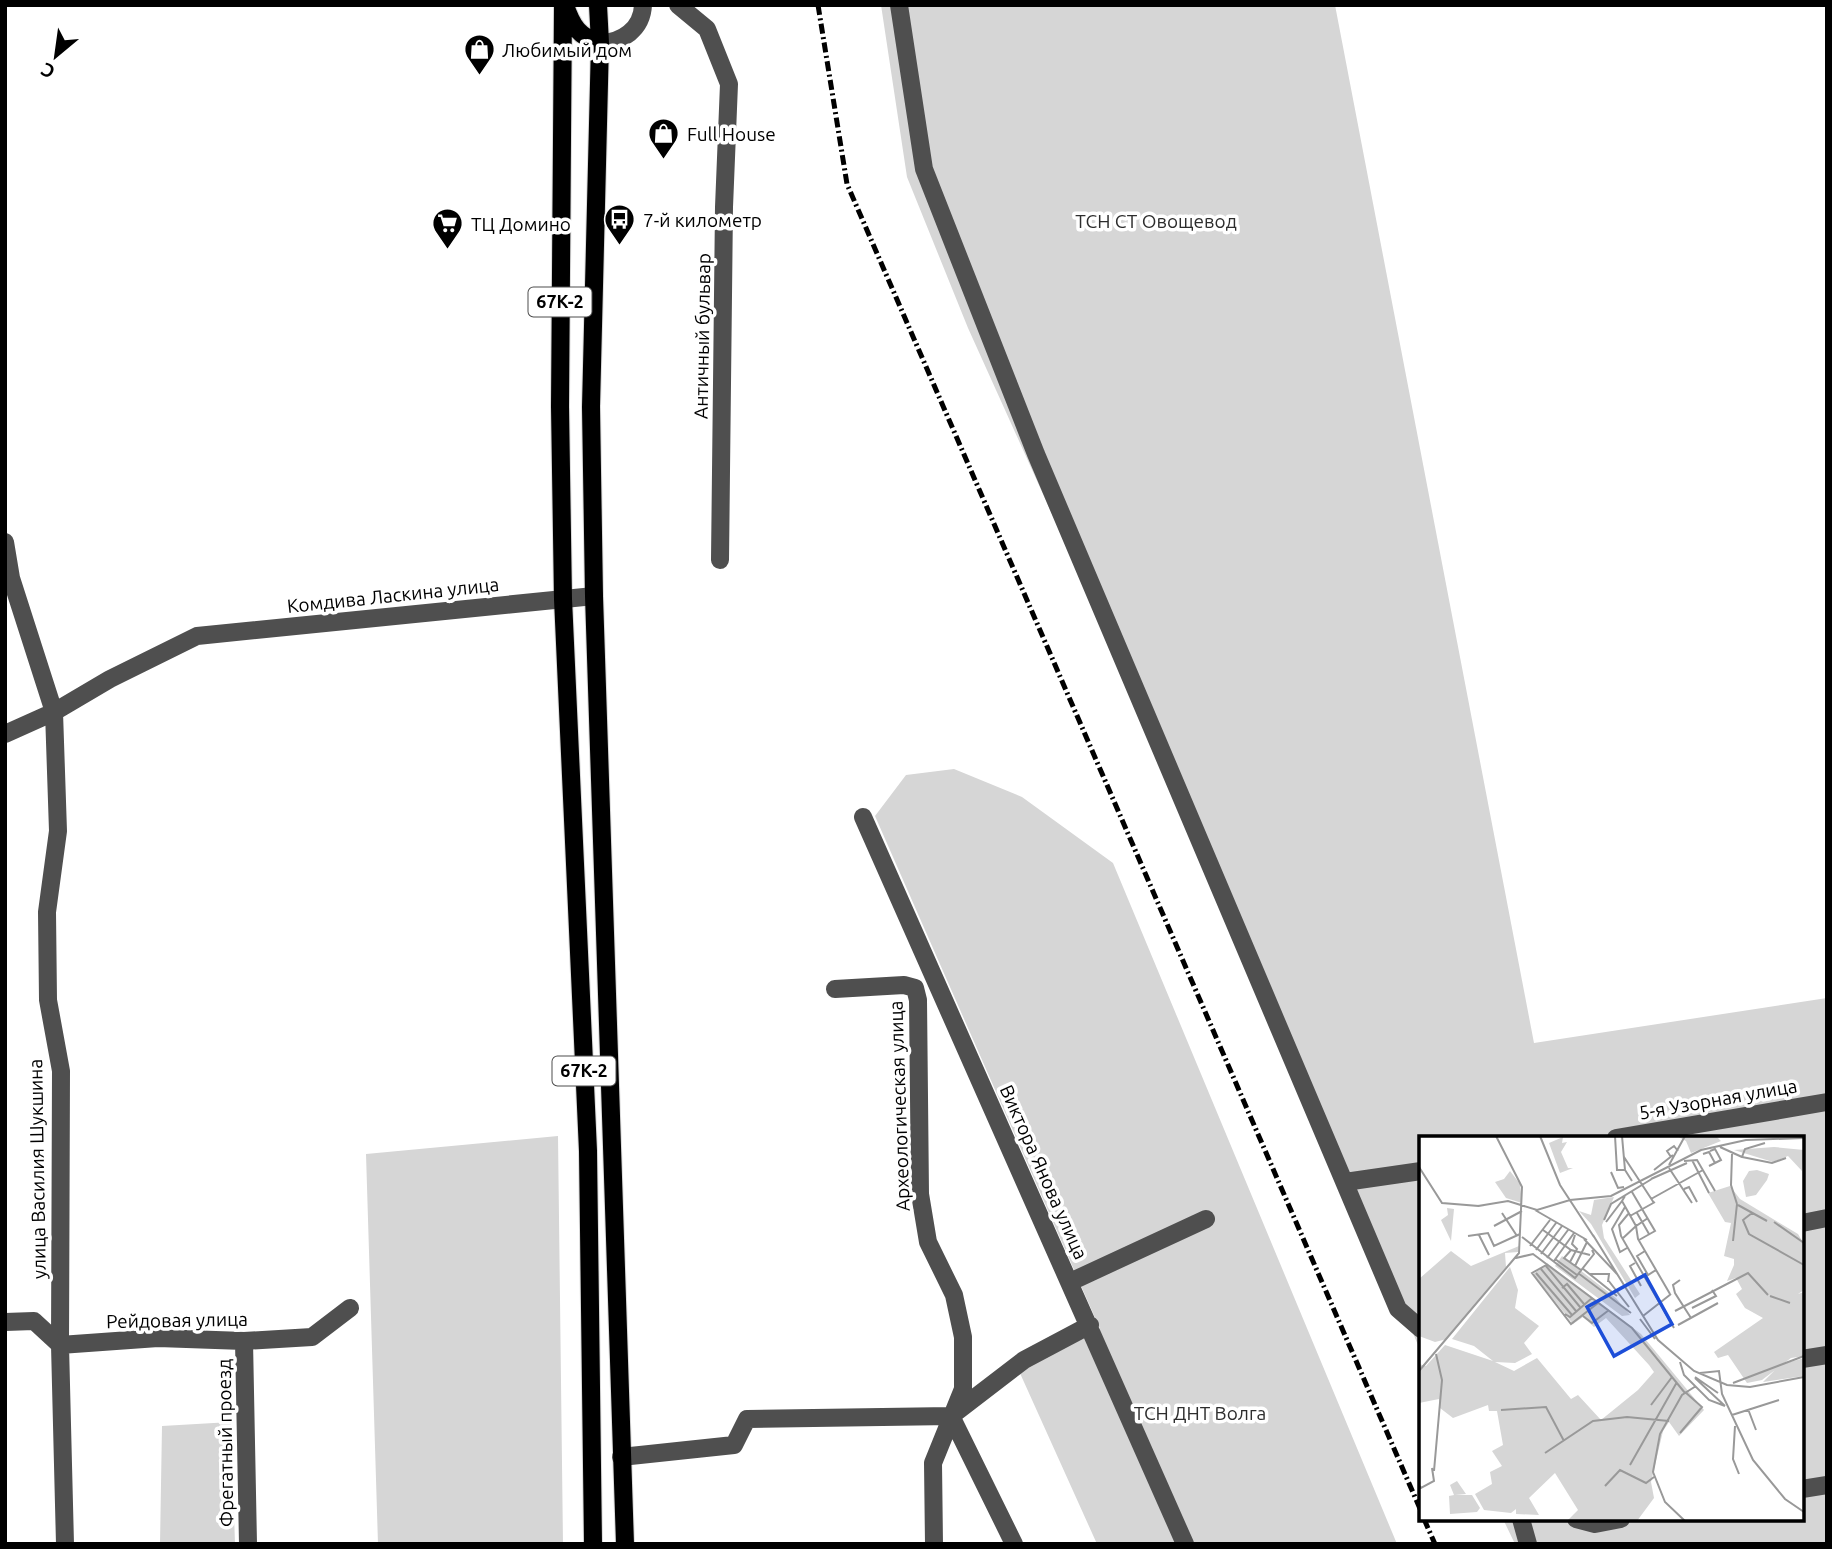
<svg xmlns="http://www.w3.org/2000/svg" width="1832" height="1549" font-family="Ubuntu,sans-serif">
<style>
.green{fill:#d6d6d6}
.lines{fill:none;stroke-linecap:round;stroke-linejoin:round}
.major-casing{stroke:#dbdbdb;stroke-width:20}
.minor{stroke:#4f4f4f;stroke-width:18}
.major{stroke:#000;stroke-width:18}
.rail{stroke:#000;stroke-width:5;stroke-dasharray:10 3.5 2 3.5;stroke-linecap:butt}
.labels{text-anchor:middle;stroke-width:7;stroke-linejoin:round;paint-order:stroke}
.shield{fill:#fff;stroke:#4c4c4c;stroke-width:2}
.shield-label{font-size:18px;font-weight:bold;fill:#000}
.poi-label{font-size:19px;fill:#000;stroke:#fff;text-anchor:start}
.park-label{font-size:19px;fill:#2d2d2d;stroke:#fff}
.street-label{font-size:19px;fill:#000;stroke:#fff}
.inset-road{fill:none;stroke:#999;stroke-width:2}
.view{fill:#1d4ed8;fill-opacity:0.15;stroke:#1d4ed8;stroke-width:3.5}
.inset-edge{fill:none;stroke:#000;stroke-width:3.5}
</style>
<rect width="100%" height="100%" fill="#fff"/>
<!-- green -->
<path class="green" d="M 881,5 L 1335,5 L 1534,1043 L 1827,998 L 1827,1544 L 1515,1544 L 1503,1519 L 1802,1519 L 1802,1138 L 1421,1138 L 1421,1352 L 1275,1008 L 968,328 L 907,177 Z
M 954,769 L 1022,797 L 1113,863 L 1397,1544 L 1097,1544 L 1019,1371 L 1100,1329 L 875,816 L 906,775 Z
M 558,1136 L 563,1544 L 378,1544 L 366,1154 Z
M 231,1422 L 235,1544 L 160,1544 L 162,1426 Z"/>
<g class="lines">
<defs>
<path id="major" d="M 563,5 L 560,406 L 563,599 L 588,1151 L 593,1544
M 565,5 C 572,26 579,37 600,43
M 598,5 L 600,43 L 591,407 L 594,596 L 625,1544"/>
</defs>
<!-- major casing -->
<use href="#major" class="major-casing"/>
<!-- minor -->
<path class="minor" d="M 678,5 L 707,29 L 729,84 L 724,207 L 720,560
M 899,5 L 924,169 L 1036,454 L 1398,1309 L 1421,1329
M 600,43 C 622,43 642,29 643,5
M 5,542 L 11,578 L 54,712 L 58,831 L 47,912 L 48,1000 L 61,1071 L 60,1345 L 65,1544
M 5,734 L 54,712 L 110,679 L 197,636 L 594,596
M 863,817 L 1185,1544
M 835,989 L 904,985 L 915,988 L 918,1000 L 920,1194 L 928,1242 L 954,1295 L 963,1337 L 963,1389 L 933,1463 L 934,1544
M 1616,1138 L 1827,1102
M 1345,1182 L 1421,1171
M 1802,1223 L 1827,1218
M 1070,1282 L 1206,1219
M 5,1322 L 34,1321 L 60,1345 L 158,1338 L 244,1341 L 312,1337 L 350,1308
M 244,1341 L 248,1544
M 1802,1359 L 1827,1355
M 951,1416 L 1014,1544
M 621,1457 L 734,1445 L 747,1419 L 951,1416 L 1024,1360 L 1090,1325
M 1802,1489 L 1827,1485
M 1521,1519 L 1528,1544
M 1576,1519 L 1595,1524 L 1621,1519"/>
<!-- major -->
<use href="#major" class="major"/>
<!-- rail -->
<path class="rail" d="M 818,5 L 847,184 L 1421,1511
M 1424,1519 L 1435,1544"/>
</g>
<!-- icons -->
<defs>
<symbol id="shop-pin" viewBox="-11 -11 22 30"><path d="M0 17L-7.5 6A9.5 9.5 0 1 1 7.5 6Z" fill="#000" stroke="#fff"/><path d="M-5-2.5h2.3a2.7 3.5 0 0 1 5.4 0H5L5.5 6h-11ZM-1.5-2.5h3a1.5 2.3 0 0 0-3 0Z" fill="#fff"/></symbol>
<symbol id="bus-pin" viewBox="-11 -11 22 30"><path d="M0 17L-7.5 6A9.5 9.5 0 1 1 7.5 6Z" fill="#000" stroke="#fff"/><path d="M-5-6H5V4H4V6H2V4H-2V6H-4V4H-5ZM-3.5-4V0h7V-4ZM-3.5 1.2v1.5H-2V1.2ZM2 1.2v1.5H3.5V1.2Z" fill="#fff"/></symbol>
<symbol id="supermarket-pin" viewBox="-11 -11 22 30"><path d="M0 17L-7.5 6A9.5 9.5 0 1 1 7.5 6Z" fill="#000" stroke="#fff"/><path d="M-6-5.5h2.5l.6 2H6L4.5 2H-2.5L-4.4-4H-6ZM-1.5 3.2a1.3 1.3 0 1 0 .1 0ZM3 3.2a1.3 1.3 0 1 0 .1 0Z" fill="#fff"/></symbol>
</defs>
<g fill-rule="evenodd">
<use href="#shop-pin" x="462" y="32" width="35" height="47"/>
<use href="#shop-pin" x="646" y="116" width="35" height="47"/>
<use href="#bus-pin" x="602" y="202" width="35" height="47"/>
<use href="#supermarket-pin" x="430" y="206" width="35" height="47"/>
</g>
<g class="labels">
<!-- shield labels -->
<g class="shield">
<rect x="528.5" y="287.5" width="63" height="29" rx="5"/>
<rect x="552.5" y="1056.5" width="63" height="29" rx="5"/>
</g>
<g class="shield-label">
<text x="560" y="308">67К-2</text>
<text x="584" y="1077">67К-2</text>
</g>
<!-- poi labels -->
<g class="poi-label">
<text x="502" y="57">Любимый дом</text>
<text x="687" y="141">Full House</text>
<text x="643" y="227">7-й километр</text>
<text x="471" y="231">ТЦ Домино</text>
</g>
<!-- park labels -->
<g class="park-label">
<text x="1156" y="228">ТСН СТ Овощевод</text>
<text x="1200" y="1420">ТСН ДНТ Волга</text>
</g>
<!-- street labels -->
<g class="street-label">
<text transform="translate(702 336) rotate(-89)" y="7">Античный бульвар</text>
<text transform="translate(393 595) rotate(-6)" y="7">Комдива Ласкина улица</text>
<text transform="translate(1718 1099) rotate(-10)" y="7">5-я Узорная улица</text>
<text transform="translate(899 1106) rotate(-92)" y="7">Археологическая улица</text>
<text transform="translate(37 1169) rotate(-91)" y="7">улица Василия Шукшина</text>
<text transform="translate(1044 1172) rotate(66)" y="7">Виктора Янова улица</text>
<text transform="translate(177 1320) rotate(-1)" y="7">Рейдовая улица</text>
<text transform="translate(225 1443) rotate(-91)" y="7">Фрегатный проезд</text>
</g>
</g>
<!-- overview -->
<g transform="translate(1419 1136)">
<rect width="385" height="385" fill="#fff"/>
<path d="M 258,0 L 297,0 L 302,5 L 272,17 L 267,5 ZM 144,1 L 143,7 L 148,6 L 142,16 L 149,32 L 154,32 L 141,37 L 130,7 ZM 355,11 L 385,14 L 383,35 L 369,20 L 354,26 L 315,14 ZM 338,34 L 350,38 L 348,44 L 337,59 L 327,61 L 324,45 L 330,35 ZM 91,35 L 101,48 L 103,67 L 87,62 L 76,46 L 85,43 ZM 311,50 L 321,63 L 379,98 L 385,108 L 385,154 L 379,158 L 385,156 L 385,220 L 372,222 L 343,244 L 328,247 L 309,219 L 299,222 L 295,216 L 344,182 L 326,172 L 317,158 L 323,153 L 317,142 L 308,145 L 315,129 L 315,123 L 305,120 L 312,87 L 306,86 L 289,57 ZM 195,61 L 183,89 L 185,102 L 221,158 L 216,162 L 172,88 L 160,75 L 172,79 L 175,64 ZM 28,72 L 35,73 L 32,105 L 22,84 L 29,79 ZM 100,110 L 99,116 L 86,117 L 87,131 L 28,203 L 16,206 L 0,200 L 0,143 L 32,115 L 52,130 ZM 143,120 L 197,162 L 211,179 L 203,180 L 136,130 ZM 129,128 L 222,198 L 285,274 L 260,300 L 250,286 L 244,295 L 232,346 L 235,362 L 218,385 L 148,385 L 159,374 L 136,337 L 110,362 L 120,379 L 97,378 L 97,373 L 92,377 L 65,374 L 56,358 L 73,348 L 71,336 L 83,330 L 73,315 L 84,309 L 78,275 L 70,275 L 69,269 L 34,282 L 21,272 L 20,263 L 0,267 L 0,228 L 7,230 L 26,209 L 74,225 L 55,210 L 33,203 L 91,131 L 99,154 L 96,172 L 120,190 L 105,207 L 113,218 L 96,227 L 76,226 L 95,235 L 118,222 L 152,263 L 159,259 L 182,284 L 219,254 L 235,236 L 230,229 L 187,182 L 175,191 L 164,181 L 154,188 L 114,138 ZM 385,222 L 385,240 L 344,246 L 361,229 ZM 38,345 L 47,358 L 36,359 L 53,359 L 61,372 L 58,376 L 31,378 L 30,360 L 35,359 L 31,349 Z" fill="#d6d6d6"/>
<path class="inset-road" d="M 121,0 L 141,49 L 175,101M 196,0 L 198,34 L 206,34M 203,0 L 206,34 L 213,45M 346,7 L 326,13 L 323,21 L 353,27 L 367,22M 301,11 L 323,21M 291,15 L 296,13 L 302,24 L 296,27M 284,18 L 290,16 L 296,27 L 290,30M 313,18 L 312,49 L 318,68M 205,21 L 235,67M 252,21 L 248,15 L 255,10 L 259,15M 273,24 L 290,57M 265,25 L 278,24 L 296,55M 250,29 L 266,0M 0,31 L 23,67 L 60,70M 250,32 L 273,67M 235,34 L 254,19M 192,36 L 199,52 L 205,51M 232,43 L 268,27M 265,53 L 270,51 L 278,66M 213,56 L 236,95 L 220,104M 206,60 L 203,65 L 217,90 L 229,82M 232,63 L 284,34M 319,69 L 348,85M 59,70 L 89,65 L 118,74 L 151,64 L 192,60 L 282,14 L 327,4 L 385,2M 206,71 L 193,93 L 201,116 L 208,112M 116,74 L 168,104M 83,77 L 98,100M 210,77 L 200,89 L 202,100 L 255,192M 218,77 L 230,98M 333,77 L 324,84 L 330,98 L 385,129M 211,80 L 236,66M 185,84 L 192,68 L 236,41M 187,86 L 203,65M 355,86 L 385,107M 75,90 L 103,75M 124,94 L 152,114 L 171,119M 60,99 L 70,119M 174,99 L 239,204 L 275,235 L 308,249 L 331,251 L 385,241M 49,100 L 69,97 L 75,110 L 101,98M 103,101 L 156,142 L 175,118 L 173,114M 165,103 L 198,138M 203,103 L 217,90 L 219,103 L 251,158M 314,105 L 318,68M 111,110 L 131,84M 117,114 L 137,87M 152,114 L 145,122 L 162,134M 226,115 L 218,120 L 229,139 L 237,134M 122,118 L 143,90M 97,122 L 114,118 L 213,192 L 266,257M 128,122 L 149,94M 136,123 L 158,139M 135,125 L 155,97M 151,126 L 158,113 L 153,108 L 156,99M 216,127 L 211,130 L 222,150M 129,128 L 113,137 L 152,188 L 179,167M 127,130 L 161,171M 156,130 L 168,106M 163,132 L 198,160M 122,133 L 157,175M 117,137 L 153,179M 159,137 L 212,177M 171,138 L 190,138 L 189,146M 189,144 L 210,171M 261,144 L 254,149 L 256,157 L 272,182M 143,152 L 148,148 L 165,168M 351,160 L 371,167M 273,172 L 297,160 L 293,154M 256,175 L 329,137 L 349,159M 146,178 L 151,181 L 173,162M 164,180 L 173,187 L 190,174M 224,180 L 252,158M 221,183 L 236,203M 259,189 L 299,167M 261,226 L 265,239 L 290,264 L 306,270M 0,235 L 100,117 L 103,51 L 77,0M 281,237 L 300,235 L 303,258 L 334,324 L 366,363 L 385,376M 276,241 L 299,257M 276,242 L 306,270M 314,247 L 385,220M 232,269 L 253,241M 329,273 L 337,294M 82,274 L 127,271 L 145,305M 313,279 L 360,264M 316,290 L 314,323 L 320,338M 261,297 L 283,271 L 266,256M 126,317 L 174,285 L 208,281 L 250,285M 211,329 L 258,246M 15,335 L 23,244 L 17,218M 0,349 L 2,352 L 15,345 L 13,332M 186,350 L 201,334 L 227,347 L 235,341M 266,385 L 246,366 L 234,336 L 241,298 L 263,259 L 277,250"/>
<path class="view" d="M 226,139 L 253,188 L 195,220 L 168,171 Z"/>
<rect width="385" height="385" class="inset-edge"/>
</g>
<!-- border -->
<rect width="1832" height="1549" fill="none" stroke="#000000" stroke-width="14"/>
<!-- north arrow -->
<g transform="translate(56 56) rotate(209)" stroke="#ffffff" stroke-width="5" paint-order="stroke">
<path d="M0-5L12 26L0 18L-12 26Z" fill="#000000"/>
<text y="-10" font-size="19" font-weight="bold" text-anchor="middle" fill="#000000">С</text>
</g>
</svg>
